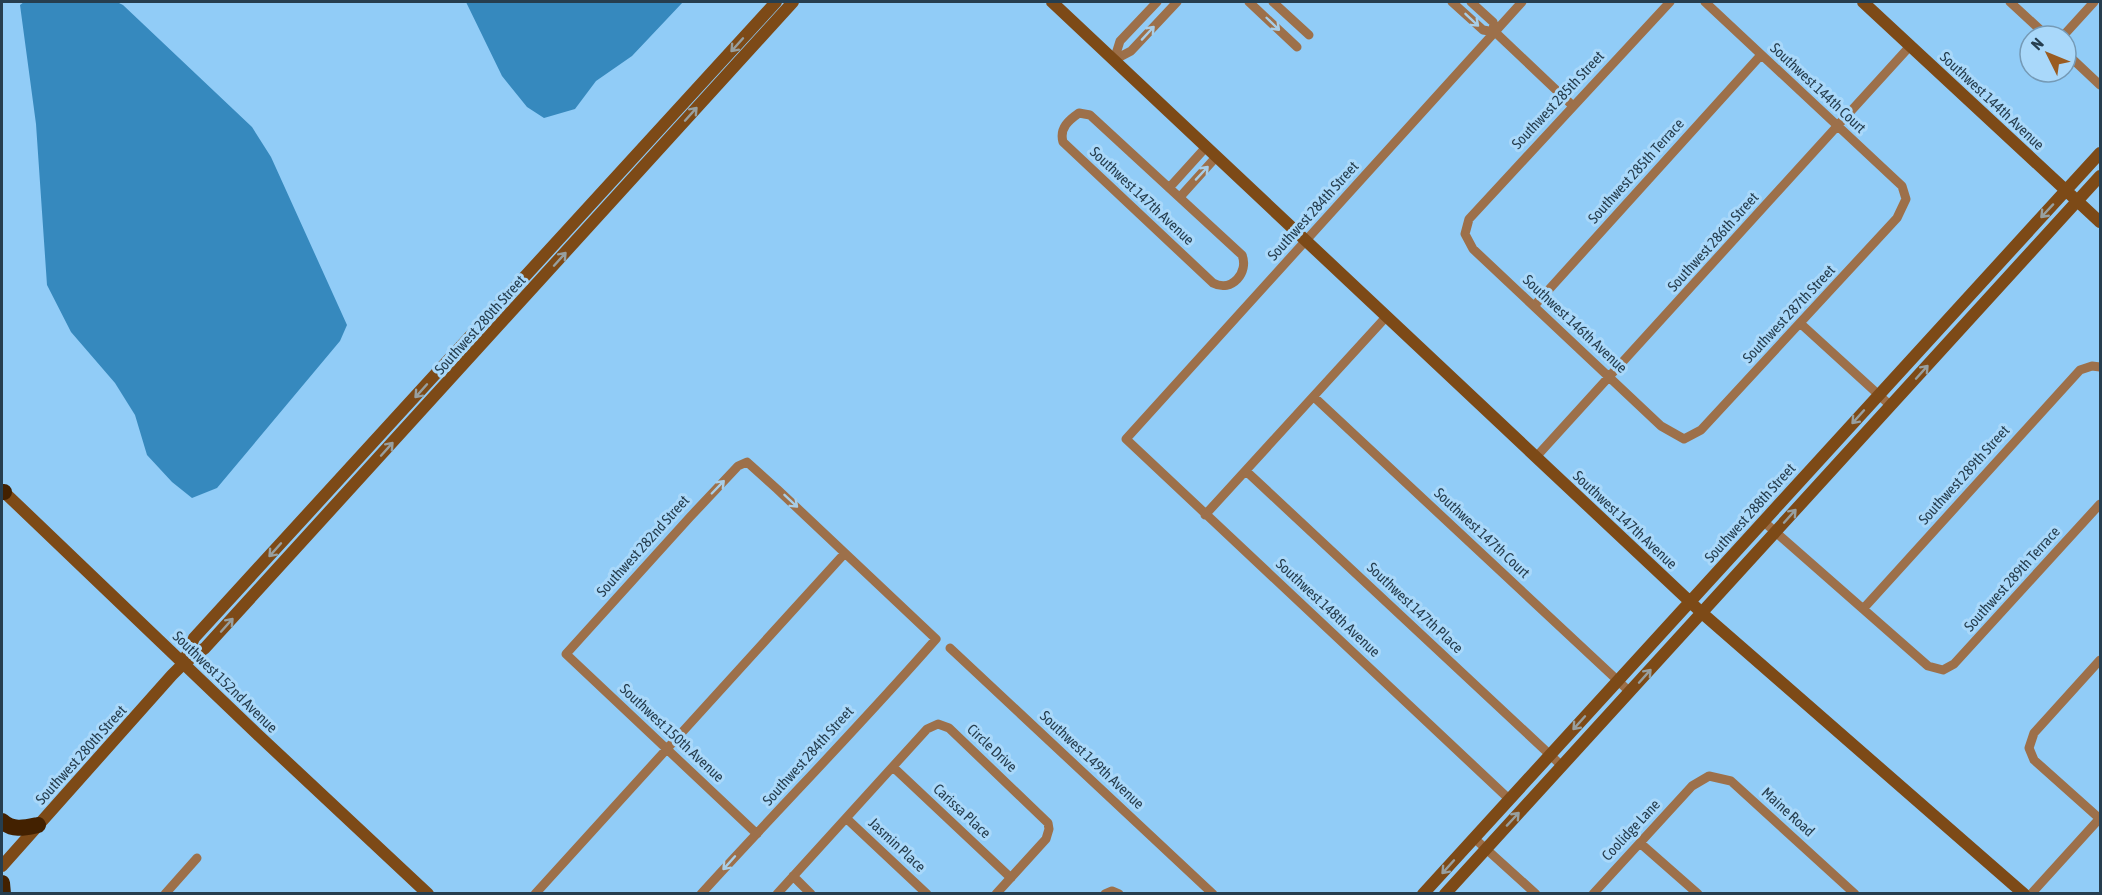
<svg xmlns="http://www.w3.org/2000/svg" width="2102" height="895" font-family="'Asap Condensed',sans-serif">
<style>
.water{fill:#3689be}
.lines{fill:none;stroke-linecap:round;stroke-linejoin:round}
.street{stroke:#9d704a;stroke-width:9}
.secondary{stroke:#7d4a17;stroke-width:12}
.highway{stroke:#432100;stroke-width:16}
.oneway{stroke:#a8cee8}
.oneway2{stroke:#979f9f}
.labels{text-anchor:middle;stroke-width:6;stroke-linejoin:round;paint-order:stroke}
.street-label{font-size:15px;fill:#263e4f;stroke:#a9d8fa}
</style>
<rect width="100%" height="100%" fill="#91ccf7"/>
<!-- water -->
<path class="water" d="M 24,2 L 117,2 L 123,5 L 252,127 L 271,157 L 347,325 L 340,341 L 217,488 L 192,498 L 172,482 L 147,455 L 135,415 L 115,383 L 71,332 L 47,285 L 36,124 L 20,5 Z
M 466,2 L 683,2 L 632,56 L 596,81 L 575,109 L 544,118 L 527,107 L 502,76 Z"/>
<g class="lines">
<!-- street -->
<path class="street" d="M 1249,2 L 1297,47
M 1273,2 L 1309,35
M 1452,2 L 1483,30 L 1495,32
M 1471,2 L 1493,22 L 1495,32
M 1670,2 L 1469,219 L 1465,234 L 1473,249 L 1661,426 L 1684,439 L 1701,430 L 1897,218 L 1906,199 L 1902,186 L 1705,2
M 2010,2 L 2047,36
M 1495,32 L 1572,105
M 2063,36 L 2094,2
M 2066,53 L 2100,85
M 1114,60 L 1131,51 L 1177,2
M 1114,60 L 1120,41 L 1157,2
M 1079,113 L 1090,115 L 1242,255 C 1249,272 1232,293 1213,283 L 1063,142 C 1059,128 1069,120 1079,113 Z
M 1169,188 L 1207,146
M 1180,197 L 1217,156
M 1534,306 L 1761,55
M 1801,324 L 1891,406
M 1314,397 L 1630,692
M 1536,457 L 1911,45
M 1246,471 L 1562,766
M 1205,515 L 1386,317
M 1763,521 L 1928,666 L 1943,670 L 1954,664 L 2100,504
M 1863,609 L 2080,370 L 2092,366 L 2100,367
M 950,648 L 1213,894
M 2100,660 L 2034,733 L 2029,748 L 2034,760 L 2100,819
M 893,767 L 1011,878
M 1509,799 L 1126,439 L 1522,2
M 846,818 L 927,894
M 1474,838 L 1536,894
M 1640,843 L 1698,894
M 793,876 L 811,894
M 165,894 L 197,858
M 535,894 C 639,781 741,666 845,553
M 701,894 C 779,808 860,726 936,639 L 777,489 L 747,462 L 738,466 L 690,517 L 566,654 L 757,834
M 777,894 L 927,729 L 938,724 L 949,728 L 1048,823 L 1049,829 L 1046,839 L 996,894
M 1105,894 L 1112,891 L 1119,894
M 1593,894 L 1692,786 L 1709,776 L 1731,781 L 1855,894
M 2031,894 L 2100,818"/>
<!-- secondary -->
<path class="secondary" d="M 1052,2 L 1702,613 L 2024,894
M 1863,2 L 2100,222
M 2,490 L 256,733 L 428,894
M 184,662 L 194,638 L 776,2
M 2,866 L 172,675 L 184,663 L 205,648 L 793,2
M 1423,894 L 2100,153
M 1445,894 L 2100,176"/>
<!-- highway -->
<path class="highway" d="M 2,492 L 4,492
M 2,821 C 13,831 24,828 38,825
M 2,883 L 3,894"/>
</g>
<!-- one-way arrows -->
<defs><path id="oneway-shaft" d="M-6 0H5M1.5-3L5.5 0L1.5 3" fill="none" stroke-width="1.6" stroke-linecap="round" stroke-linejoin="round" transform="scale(1.5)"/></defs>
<g class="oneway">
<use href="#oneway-shaft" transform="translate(1472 20) rotate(43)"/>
<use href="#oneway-shaft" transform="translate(1273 24) rotate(44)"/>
<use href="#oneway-shaft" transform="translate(1148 33) rotate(-47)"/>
<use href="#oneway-shaft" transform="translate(1202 173) rotate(-47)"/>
<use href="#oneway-shaft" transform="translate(718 487) rotate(-46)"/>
<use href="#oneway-shaft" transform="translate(791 501) rotate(43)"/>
<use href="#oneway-shaft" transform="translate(729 863) rotate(132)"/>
</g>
<g class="oneway2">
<use href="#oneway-shaft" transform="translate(737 45) rotate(132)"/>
<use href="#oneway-shaft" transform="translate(691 114) rotate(-48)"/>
<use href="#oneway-shaft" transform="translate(2047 211) rotate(133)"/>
<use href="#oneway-shaft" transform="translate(560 259) rotate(-48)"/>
<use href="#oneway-shaft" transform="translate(1922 372) rotate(-48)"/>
<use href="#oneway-shaft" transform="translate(421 391) rotate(132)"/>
<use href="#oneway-shaft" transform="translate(1858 417) rotate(132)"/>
<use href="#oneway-shaft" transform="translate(387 449) rotate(-48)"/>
<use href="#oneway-shaft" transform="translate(1790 516) rotate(-48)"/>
<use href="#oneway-shaft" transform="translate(275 550) rotate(132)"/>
<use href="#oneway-shaft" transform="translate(227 625) rotate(-48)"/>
<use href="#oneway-shaft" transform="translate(1645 676) rotate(-48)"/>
<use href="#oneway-shaft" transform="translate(1579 723) rotate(132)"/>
<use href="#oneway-shaft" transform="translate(1513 819) rotate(-47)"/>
<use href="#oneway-shaft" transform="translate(1448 867) rotate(132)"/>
</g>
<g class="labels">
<!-- street labels -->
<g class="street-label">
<text transform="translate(1818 88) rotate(43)" y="5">Southwest 144th Court</text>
<text transform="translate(1558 100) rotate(-47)" y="5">Southwest 285th Street</text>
<text transform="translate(1992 101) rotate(43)" y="5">Southwest 144th Avenue</text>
<text transform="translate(1636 171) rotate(-48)" y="5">Southwest 285th Terrace</text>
<text transform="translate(1142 196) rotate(43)" y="5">Southwest 147th Avenue</text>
<text transform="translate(1313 211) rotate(-48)" y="5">Southwest 284th Street</text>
<text transform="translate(1713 242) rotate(-48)" y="5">Southwest 286th Street</text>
<text transform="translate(1789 314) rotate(-47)" y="5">Southwest 287th Street</text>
<text transform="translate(1575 324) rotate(43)" y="5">Southwest 146th Avenue</text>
<text transform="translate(480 325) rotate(-48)" y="5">Southwest 280th Street</text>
<text transform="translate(1964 475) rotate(-48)" y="5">Southwest 289th Street</text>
<text transform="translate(1750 513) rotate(-48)" y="5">Southwest 288th Street</text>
<text transform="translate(1625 520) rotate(43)" y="5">Southwest 147th Avenue</text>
<text transform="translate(1482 533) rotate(43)" y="5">Southwest 147th Court</text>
<text transform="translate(643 546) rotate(-48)" y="5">Southwest 282nd Street</text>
<text transform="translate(2012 579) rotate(-48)" y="5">Southwest 289th Terrace</text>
<text transform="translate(1328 608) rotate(43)" y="5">Southwest 148th Avenue</text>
<text transform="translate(1415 608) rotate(43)" y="5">Southwest 147th Place</text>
<text transform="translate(225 682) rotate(44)" y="5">Southwest 152nd Avenue</text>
<text transform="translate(672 733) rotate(43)" y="5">Southwest 150th Avenue</text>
<text transform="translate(992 748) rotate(43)" y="5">Circle Drive</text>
<text transform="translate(81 755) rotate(-48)" y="5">Southwest 280th Street</text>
<text transform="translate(808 756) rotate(-48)" y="5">Southwest 284th Street</text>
<text transform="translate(1092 760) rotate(43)" y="5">Southwest 149th Avenue</text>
<text transform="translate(962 811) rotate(43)" y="5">Carissa Place</text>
<text transform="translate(1788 812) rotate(42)" y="5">Maine Road</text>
<text transform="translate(1631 830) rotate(-47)" y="5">Coolidge Lane</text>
<text transform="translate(897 845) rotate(43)" y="5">Jasmin Place</text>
</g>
</g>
<!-- border -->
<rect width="2102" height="895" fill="none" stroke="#263e4f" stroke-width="6"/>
<!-- north arrow -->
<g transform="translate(2048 54) rotate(313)"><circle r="28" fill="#a9d8fa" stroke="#759ab6" stroke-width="1.5"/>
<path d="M0-4.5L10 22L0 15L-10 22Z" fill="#9a5c21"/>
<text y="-9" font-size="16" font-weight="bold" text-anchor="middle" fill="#263e4f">N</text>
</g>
</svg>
